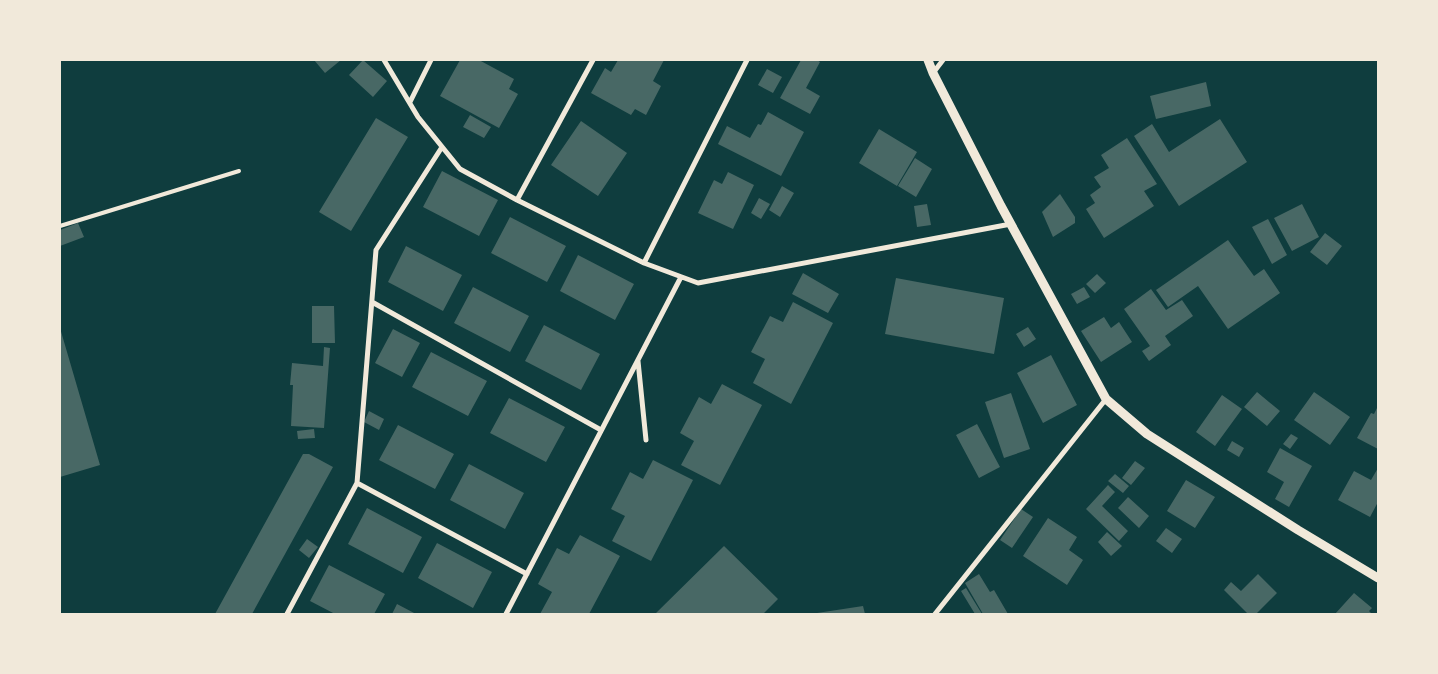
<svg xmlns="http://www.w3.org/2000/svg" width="1438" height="674" font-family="Jost,sans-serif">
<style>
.building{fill:#486865}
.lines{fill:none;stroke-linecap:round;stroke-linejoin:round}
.service{stroke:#f1e9da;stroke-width:4}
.minor{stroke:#f1e9da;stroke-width:5}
.tertiary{stroke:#f1e9da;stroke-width:9}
</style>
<rect width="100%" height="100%" fill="#0f3d3e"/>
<!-- building -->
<path class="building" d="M 314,60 L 341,60 L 325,73 Z
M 363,60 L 387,81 L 373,97 L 349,75 Z
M 460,60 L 479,60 L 514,79 L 509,89 L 518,94 L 499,128 L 440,96 Z
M 618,60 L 664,60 L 653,81 L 661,86 L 646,115 L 635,109 L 631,115 L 591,93 L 605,68 L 611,72 Z
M 801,60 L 817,60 L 820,62 L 806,88 L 820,96 L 810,114 L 780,98 Z
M 767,69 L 782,77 L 773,93 L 758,85 Z
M 1206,82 L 1211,106 L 1156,119 L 1150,96 Z
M 768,112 L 804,132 L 781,176 L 718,144 L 727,126 L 750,138 L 758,124 L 761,125 Z
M 470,115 L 491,127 L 484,138 L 463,127 Z
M 376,118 L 408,137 L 351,231 L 319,212 Z
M 1220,119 L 1247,162 L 1179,206 L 1134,136 L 1152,124 L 1169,152 Z
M 581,121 L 627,153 L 598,196 L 551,165 Z
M 879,129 L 917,152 L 897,186 L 859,163 Z
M 1127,138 L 1157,184 L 1144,191 L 1154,206 L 1104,238 L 1086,209 L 1095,203 L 1090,195 L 1101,187 L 1094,177 L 1109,168 L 1101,155 Z
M 915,158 L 932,169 L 916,197 L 898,186 Z
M 442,171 L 498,200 L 479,236 L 423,207 Z
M 728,172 L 754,185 L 733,229 L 698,213 L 714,180 L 722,184 Z
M 782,186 L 794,193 L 780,217 L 769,210 Z
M 1060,194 L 1075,217 L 1075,223 L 1053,237 L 1042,212 Z
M 759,198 L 770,204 L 761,219 L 751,213 Z
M 927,204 L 931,225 L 917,227 L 914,206 Z
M 1302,204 L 1319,237 L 1292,251 L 1274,218 Z
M 510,217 L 566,246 L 547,282 L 491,253 Z
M 1268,219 L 1287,255 L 1272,264 L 1252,227 Z
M 78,223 L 84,237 L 60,246 L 60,230 Z
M 1325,233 L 1342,246 L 1327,265 L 1310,252 Z
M 1228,240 L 1254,276 L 1264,269 L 1280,293 L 1228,329 L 1198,286 L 1168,307 L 1156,290 Z
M 406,246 L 462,275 L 443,311 L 388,282 Z
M 578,255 L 634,284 L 615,320 L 560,291 Z
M 803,273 L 839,294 L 828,313 L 792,294 Z
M 1097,274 L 1106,283 L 1095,293 L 1086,284 Z
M 896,278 L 1004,298 L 994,354 L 885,334 Z
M 473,287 L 529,316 L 510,352 L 454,323 Z
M 1084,287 L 1090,297 L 1077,304 L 1071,294 Z
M 1151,289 L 1166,310 L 1182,300 L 1193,316 L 1165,336 L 1171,345 L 1149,361 L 1142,351 L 1150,346 L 1124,309 Z
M 793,302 L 833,323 L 791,404 L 753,383 L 765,359 L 751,352 L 770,316 L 783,322 Z
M 312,306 L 334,306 L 335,343 L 312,343 Z
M 1104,317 L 1111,328 L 1119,322 L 1132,342 L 1101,362 L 1081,331 Z
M 544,325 L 600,354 L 581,390 L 525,361 Z
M 1028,327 L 1036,339 L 1024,347 L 1016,334 Z
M 60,328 L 100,465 L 60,477 Z
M 393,329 L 420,343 L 402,377 L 375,363 Z
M 324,347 L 330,348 L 324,428 L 291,426 L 293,385 L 290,385 L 292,363 L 323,366 Z
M 431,352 L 487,381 L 468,416 L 412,387 Z
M 1051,355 L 1077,405 L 1043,423 L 1017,373 Z
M 722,384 L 762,405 L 720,485 L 681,465 L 694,441 L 680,433 L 699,397 L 711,404 Z
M 1257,392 L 1280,411 L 1267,426 L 1244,407 Z
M 1314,392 L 1350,417 L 1330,445 L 1294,420 Z
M 1011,393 L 1030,449 L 1004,458 L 985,402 Z
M 1222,395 L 1242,409 L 1215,446 L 1196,432 Z
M 509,398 L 565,427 L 546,462 L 490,433 Z
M 1378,406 L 1378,449 L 1357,438 L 1371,413 L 1374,414 Z
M 369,411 L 384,419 L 379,430 L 364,422 Z
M 977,424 L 1000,467 L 979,478 L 956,435 Z
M 398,425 L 454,454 L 435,489 L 379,460 Z
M 314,429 L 315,438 L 298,439 L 297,431 Z
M 1291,434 L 1298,438 L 1290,449 L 1283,444 Z
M 1232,441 L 1244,448 L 1239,457 L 1227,450 Z
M 1280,448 L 1312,466 L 1289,507 L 1275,499 L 1284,482 L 1267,472 Z
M 303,454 L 309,454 L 333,467 L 252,614 L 215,614 Z
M 653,460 L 693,480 L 651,561 L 612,541 L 625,516 L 611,509 L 630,472 L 643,479 Z
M 1135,461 L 1145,468 L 1131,485 L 1122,478 Z
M 469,464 L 524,493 L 505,529 L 450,500 Z
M 1378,468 L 1378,502 L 1370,517 L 1338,500 L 1354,471 L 1371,480 Z
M 1115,474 L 1129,486 L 1123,493 L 1108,481 Z
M 1186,480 L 1215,497 L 1195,528 L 1167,511 Z
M 1108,485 L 1115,492 L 1102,506 L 1128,531 L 1119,541 L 1086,509 Z
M 1128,497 L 1149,516 L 1139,528 L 1118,508 Z
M 367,508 L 422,537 L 403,573 L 348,544 Z
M 1021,509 L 1033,517 L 1012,548 L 1000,540 Z
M 1048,518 L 1077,537 L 1069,550 L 1083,560 L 1067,585 L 1023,556 Z
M 1166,528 L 1182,539 L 1172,553 L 1156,541 Z
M 1107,532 L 1122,546 L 1111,556 L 1098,542 Z
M 580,535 L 620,556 L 589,614 L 540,614 L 552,592 L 538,584 L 557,548 L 569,554 Z
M 307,539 L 318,547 L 309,558 L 299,550 Z
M 437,543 L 492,572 L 473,608 L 418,578 Z
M 724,546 L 778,599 L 763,614 L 655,614 Z
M 329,565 L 385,594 L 374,614 L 335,614 L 310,601 Z
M 979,574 L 990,592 L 994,590 L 1008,614 L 983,614 L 965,583 Z
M 1258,574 L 1277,593 L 1256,614 L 1248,614 L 1224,590 L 1231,582 L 1241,591 Z
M 966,588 L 982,614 L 975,614 L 961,591 Z
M 1354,593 L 1372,608 L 1369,611 L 1372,614 L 1335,614 Z
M 397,604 L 416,614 L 392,614 Z
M 863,606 L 865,614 L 817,614 L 817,613 Z"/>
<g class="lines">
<!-- service -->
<path class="service" d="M 60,226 L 239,171"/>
<!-- minor -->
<path class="minor" d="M 384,60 L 418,117 L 460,169 L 517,200 L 644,263 L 698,283 L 1011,224
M 933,73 L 943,60
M 410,102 L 431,60
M 517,200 L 593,60
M 644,263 L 747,60
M 372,302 L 601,430
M 638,361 L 646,440
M 357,483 L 527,574
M 287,614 L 357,483 L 376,250 L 442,147
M 506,614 L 681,277
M 935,614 L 1106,399"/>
<!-- tertiary -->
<path class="tertiary" d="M 928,60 L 933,73 L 1001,206 L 1106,399 L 1147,434 L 1298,530 L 1378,578"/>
</g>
<!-- border -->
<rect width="1438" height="674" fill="none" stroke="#f1e9da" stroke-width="122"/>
</svg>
